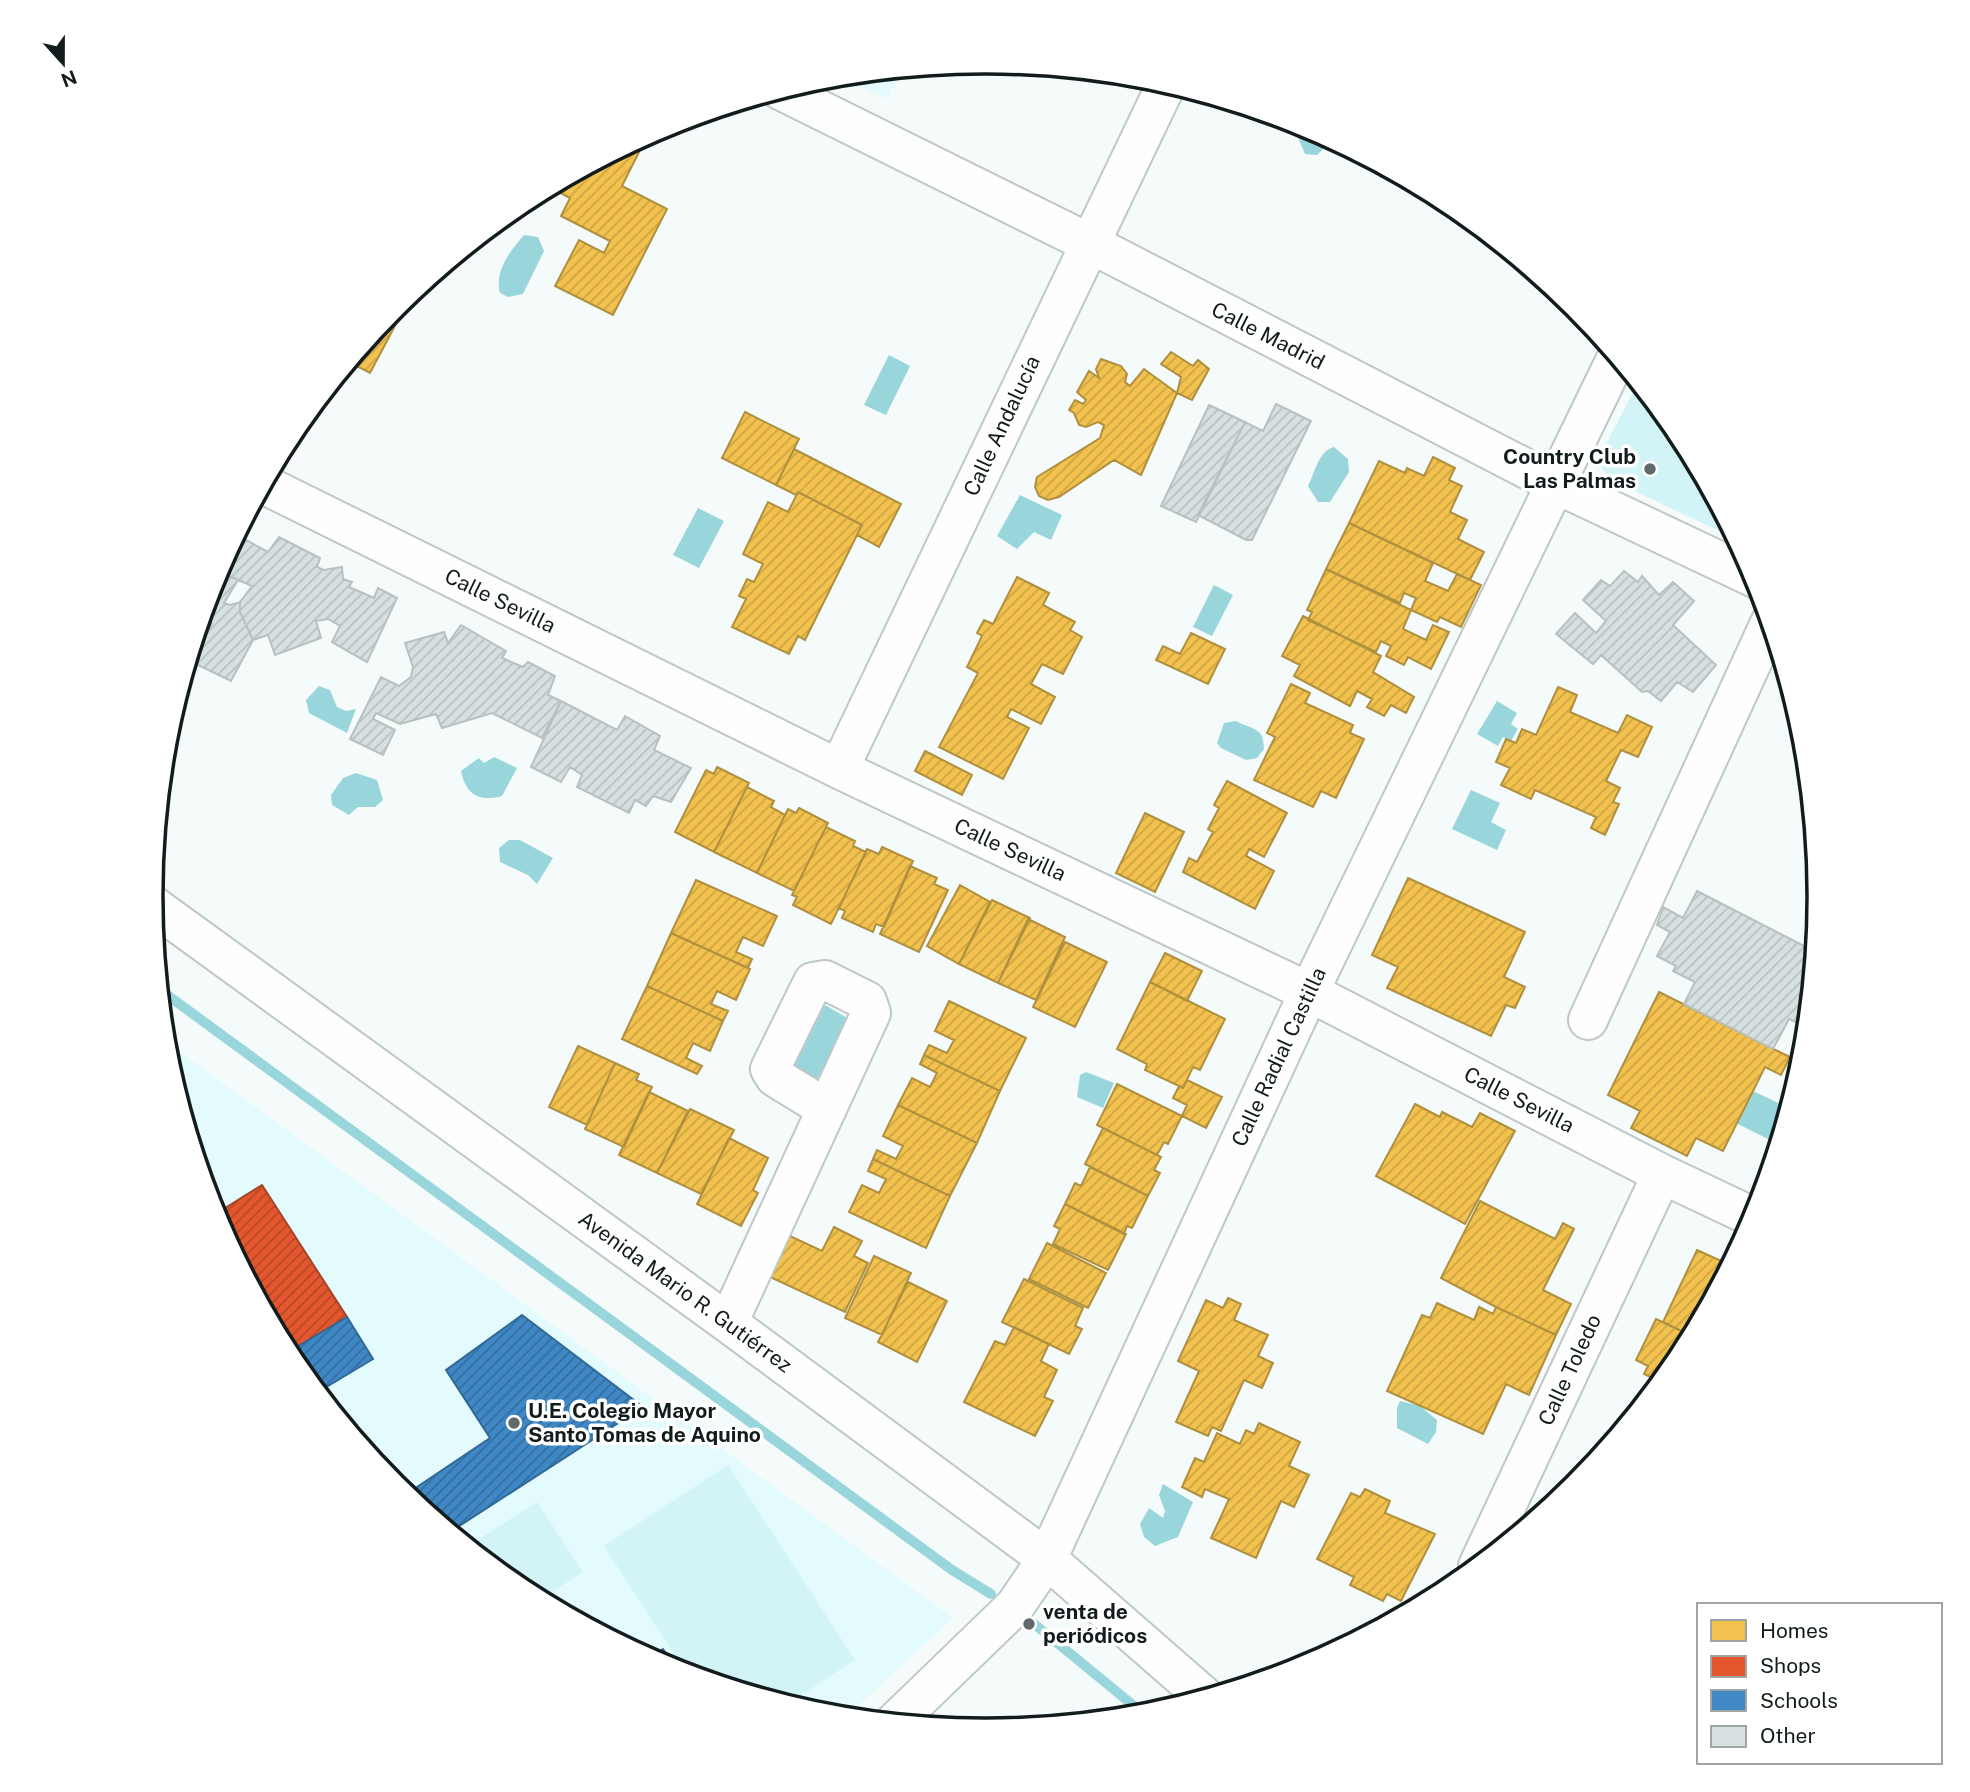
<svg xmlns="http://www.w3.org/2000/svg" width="1970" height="1792" font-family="'Public Sans',sans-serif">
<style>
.built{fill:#e3fbfd}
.pitch{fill:#d2f4f7}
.water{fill:#99d6db}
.homes{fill:url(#homes-hatch);stroke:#af903f;stroke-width:2}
.shops{fill:url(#shops-hatch);stroke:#a54529;stroke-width:2}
.schools{fill:url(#schools-hatch);stroke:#326893;stroke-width:2}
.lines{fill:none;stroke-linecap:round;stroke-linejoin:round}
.stream{stroke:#99d6db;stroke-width:10}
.building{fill:url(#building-hatch);stroke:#b8c0c0;stroke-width:2}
.minor-casing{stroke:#bfc7c7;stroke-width:42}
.minor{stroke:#fefefe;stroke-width:38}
.poi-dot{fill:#616a6b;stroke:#fff;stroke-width:2.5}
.labels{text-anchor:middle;stroke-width:7;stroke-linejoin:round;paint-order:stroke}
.street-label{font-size:21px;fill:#121c1d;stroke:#fff}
.poi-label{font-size:21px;font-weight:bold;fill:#121c1d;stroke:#fff;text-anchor:start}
.rim{fill:none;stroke:#121c1d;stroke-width:3.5}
</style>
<defs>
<pattern id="homes-hatch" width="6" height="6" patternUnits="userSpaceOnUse" patternTransform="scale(1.75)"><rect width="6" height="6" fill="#f2c14e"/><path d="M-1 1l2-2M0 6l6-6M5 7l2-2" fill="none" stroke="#cea544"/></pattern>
<pattern id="shops-hatch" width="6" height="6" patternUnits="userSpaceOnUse" patternTransform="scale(1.75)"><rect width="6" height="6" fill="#e4572e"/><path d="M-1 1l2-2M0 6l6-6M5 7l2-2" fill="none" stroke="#b74727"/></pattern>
<pattern id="schools-hatch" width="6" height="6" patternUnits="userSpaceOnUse" patternTransform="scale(1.75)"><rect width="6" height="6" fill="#3f88c5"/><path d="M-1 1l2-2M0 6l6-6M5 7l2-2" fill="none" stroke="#336e9f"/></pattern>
<pattern id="building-hatch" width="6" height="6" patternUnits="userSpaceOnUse" patternTransform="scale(1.75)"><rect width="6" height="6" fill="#d7e0e0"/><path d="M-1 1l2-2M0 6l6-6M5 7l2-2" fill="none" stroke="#b8c0c0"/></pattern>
</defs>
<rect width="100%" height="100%" fill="#f5fbfb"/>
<!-- built -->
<path class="built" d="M 902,69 L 887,99 L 838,76 Z
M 164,1040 L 953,1618 L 846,1717 L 822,1715 L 665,1667 L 521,1590 L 394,1486 L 291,1359 L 214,1215 L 166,1058 Z"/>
<!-- pitch -->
<path class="pitch" d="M 1638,382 L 1679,433 L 1736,539 L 1607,478 L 1598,460 Z
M 728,1465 L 855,1660 L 787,1704 L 687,1674 L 604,1546 Z
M 537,1502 L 583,1572 L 540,1600 L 521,1590 L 468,1546 Z"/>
<!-- water -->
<path class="water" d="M 1269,114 L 1305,125 L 1326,136 L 1324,148 L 1317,155 L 1305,154 L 1297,135 L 1281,128 Z
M 524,235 L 538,237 L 544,251 L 523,294 L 508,297 L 500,293 C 494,272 510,251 524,235 Z
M 889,355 L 910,366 L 886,415 L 864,405 Z
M 1334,447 L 1348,459 L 1349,472 L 1330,502 L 1318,502 L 1308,486 C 1315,473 1318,451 1334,447 Z
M 1020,495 L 1062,515 L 1051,540 L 1034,532 L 1017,549 L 997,536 Z
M 698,508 L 724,521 L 699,568 L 673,555 Z
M 1214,585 L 1233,595 L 1212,636 L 1193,627 Z
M 319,686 L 330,690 L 337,707 L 346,711 L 356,709 L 347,733 L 309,713 L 306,700 Z
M 1497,701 L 1517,713 L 1511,724 L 1518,729 L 1511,741 L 1503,737 L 1498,746 L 1477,734 Z
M 1236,721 C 1253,730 1264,727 1264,749 L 1257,758 L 1246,760 L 1221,748 L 1217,743 L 1224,723 Z
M 494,757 L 517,768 L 502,796 C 479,802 466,795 461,771 L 479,758 L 484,763 Z
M 356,773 L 377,780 L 383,800 L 375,807 L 358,807 L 349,815 L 332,805 L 331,795 L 343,778 Z
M 1471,790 L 1500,803 L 1491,822 L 1506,830 L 1497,850 L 1452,829 Z
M 509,840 L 520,840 L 553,858 L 537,884 L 528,875 L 500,862 L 499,848 Z
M 825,1005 L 849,1019 L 817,1079 L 794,1067 Z
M 1086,1072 L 1114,1083 L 1103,1108 L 1077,1097 L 1080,1075 Z
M 1753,1091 L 1789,1108 L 1778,1144 L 1736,1123 Z
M 1400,1401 L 1420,1406 L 1437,1420 L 1436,1432 L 1428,1444 L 1397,1428 L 1397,1408 Z
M 1163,1484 L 1193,1502 L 1178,1537 L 1155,1546 L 1144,1537 L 1140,1524 L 1149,1508 L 1163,1518 L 1165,1511 L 1159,1495 Z"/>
<!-- homes -->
<path class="homes" d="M 648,134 L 622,186 L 667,209 L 613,315 L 555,286 L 579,240 L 604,253 L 610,241 L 561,216 L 570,198 L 549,187 Z
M 536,194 L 529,207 L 520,203 L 522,202 Z
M 414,290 L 370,373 L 349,362 L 395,305 Z
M 1171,352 L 1193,366 L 1198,360 L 1209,369 L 1192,400 L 1177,393 L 1181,377 L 1161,364 Z
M 1101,359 L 1121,366 L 1127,374 L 1125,382 L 1130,386 L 1144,369 L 1177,393 L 1141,475 L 1114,460 L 1059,497 L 1048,500 L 1039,496 L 1035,487 L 1037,477 L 1100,438 L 1104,425 L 1098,422 L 1086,427 L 1079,425 L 1074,413 L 1069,410 L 1075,400 L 1083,404 L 1086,400 L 1077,392 L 1089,371 L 1099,378 L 1096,369 Z
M 745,412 L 799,439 L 776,485 L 722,458 Z
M 794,449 L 901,504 L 879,547 L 857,535 L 862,525 L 798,492 L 796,495 L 776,485 Z
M 1433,457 L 1455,468 L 1449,480 L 1462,486 L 1450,512 L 1467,520 L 1458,539 L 1484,552 L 1470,580 L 1349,523 L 1379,461 L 1405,473 L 1407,468 L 1424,476 Z
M 798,492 L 862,525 L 805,640 L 798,636 L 789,654 L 732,627 L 746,599 L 739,596 L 747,579 L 754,582 L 763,564 L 743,554 L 768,502 L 788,512 Z
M 1349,523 L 1433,563 L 1425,581 L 1448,591 L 1457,574 L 1481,585 L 1461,627 L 1440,617 L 1437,622 L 1411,610 L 1416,598 L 1404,593 L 1400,603 L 1326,569 Z
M 1326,569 L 1411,610 L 1403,629 L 1426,640 L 1433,625 L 1449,632 L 1431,669 L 1408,657 L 1404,665 L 1386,656 L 1391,646 L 1381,641 L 1376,652 L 1308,620 L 1312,612 L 1307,610 Z
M 1017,577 L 1049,593 L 1043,605 L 1075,622 L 1070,630 L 1082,637 L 1063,674 L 1042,664 L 1031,684 L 1055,697 L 1041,724 L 1011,709 L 1007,717 L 1029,728 L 1003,779 L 939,747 L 978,673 L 967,667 L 982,636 L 977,633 L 984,620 L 993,624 Z
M 1303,616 L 1381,656 L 1373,672 L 1414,697 L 1406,713 L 1391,705 L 1384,716 L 1367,707 L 1372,699 L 1357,691 L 1350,706 L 1294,676 L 1300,665 L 1282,656 Z
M 1191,633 L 1225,649 L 1208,684 L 1156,660 L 1163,646 L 1180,654 Z
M 1291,684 L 1310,693 L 1305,703 L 1353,725 L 1350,733 L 1364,739 L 1336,798 L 1321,791 L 1313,807 L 1254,780 L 1275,737 L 1267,733 Z
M 1558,687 L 1577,695 L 1570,712 L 1618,733 L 1627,715 L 1652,727 L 1638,757 L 1621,750 L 1606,781 L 1620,788 L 1613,802 L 1619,804 L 1605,835 L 1591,828 L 1596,817 L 1535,790 L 1531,799 L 1501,785 L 1510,768 L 1496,762 L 1506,739 L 1516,743 L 1522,729 L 1536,735 Z
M 925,751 L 972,775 L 962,795 L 915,771 Z
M 717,767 L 749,783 L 714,852 L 675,832 L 706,770 L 714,774 Z
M 1227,781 L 1287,813 L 1264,857 L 1249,849 L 1246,856 L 1274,871 L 1255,909 L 1183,872 L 1189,858 L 1197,862 L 1213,832 L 1208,829 L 1219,808 L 1214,805 Z
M 747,787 L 774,801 L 771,807 L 785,815 L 757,873 L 714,852 Z
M 799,808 L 828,823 L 794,891 L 757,873 L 788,809 L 796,813 Z
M 1145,813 L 1184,832 L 1155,892 L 1116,873 Z
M 826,827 L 855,841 L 853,846 L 866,852 L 831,924 L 793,905 L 797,897 L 792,895 Z
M 882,847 L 913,861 L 884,927 L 876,924 L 873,932 L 842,918 L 845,911 L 839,908 L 867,849 L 879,854 Z
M 910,866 L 937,878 L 934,884 L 948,890 L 919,952 L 880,934 Z
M 1408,878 L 1525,932 L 1504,977 L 1525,987 L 1515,1008 L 1506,1005 L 1491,1036 L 1387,988 L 1398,967 L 1372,955 Z
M 696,880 L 777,916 L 763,946 L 743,937 L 736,952 L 752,959 L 748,968 L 671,933 Z
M 960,885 L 990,902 L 959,964 L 927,946 Z
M 992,900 L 1030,918 L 998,983 L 959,964 Z
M 1028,919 L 1065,937 L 1036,1000 L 998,983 Z
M 671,933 L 750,969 L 736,1000 L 717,991 L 711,1004 L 728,1011 L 723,1021 L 647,986 Z
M 1065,942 L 1107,962 L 1075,1027 L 1033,1007 Z
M 1165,953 L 1202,971 L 1187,1001 L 1150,982 Z
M 1150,982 L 1225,1019 L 1200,1070 L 1193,1067 L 1183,1088 L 1145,1070 L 1147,1064 L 1117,1049 Z
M 647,986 L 723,1021 L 710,1051 L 693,1043 L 686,1058 L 702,1066 L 697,1074 L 622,1039 Z
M 1659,992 L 1790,1057 L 1781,1075 L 1765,1067 L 1723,1151 L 1696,1138 L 1687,1156 L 1631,1128 L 1640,1111 L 1608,1095 Z
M 949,1001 L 1026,1038 L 1000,1091 L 924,1055 L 929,1045 L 947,1053 L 954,1040 L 935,1031 Z
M 578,1046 L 615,1063 L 587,1125 L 549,1107 Z
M 924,1055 L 1000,1091 L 977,1143 L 898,1105 L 912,1078 L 930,1087 L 937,1073 L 920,1064 Z
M 615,1063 L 639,1074 L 636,1080 L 652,1087 L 624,1147 L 585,1129 Z
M 1187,1080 L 1222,1097 L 1206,1128 L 1182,1116 L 1187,1105 L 1173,1098 L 1179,1086 L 1183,1088 Z
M 1117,1084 L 1182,1116 L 1168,1144 L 1164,1142 L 1157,1155 L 1097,1125 Z
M 649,1092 L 688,1111 L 657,1173 L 619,1155 Z
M 1415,1104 L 1440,1117 L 1442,1112 L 1472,1127 L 1480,1113 L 1515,1131 L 1465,1224 L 1376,1176 Z
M 898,1105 L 977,1143 L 950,1196 L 873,1159 L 877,1150 L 896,1159 L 903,1146 L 883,1136 Z
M 690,1109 L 734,1130 L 701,1194 L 657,1173 Z
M 1103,1128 L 1161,1157 L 1154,1170 L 1160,1173 L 1148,1196 L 1085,1164 Z
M 729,1138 L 768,1158 L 753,1190 L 758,1193 L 741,1226 L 697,1204 Z
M 873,1159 L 950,1196 L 926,1248 L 849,1212 L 862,1185 L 879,1193 L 886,1179 L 868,1171 Z
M 1090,1167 L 1148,1196 L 1132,1228 L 1127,1226 L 1124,1234 L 1065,1204 L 1075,1183 L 1081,1186 Z
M 1480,1201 L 1555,1239 L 1563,1223 L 1574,1229 L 1543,1290 L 1571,1304 L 1556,1335 L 1496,1307 L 1441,1278 Z
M 1065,1204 L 1126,1234 L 1108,1270 L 1053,1244 L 1060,1229 L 1054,1226 Z
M 834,1227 L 862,1241 L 854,1256 L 868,1263 L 845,1312 L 768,1276 L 788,1235 L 822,1251 Z
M 1047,1243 L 1106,1273 L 1088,1308 L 1029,1279 Z
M 1697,1250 L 1730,1265 L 1692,1336 L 1663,1322 Z
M 874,1256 L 911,1273 L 882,1335 L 845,1318 Z
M 1024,1279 L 1083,1308 L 1075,1326 L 1082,1329 L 1069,1354 L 1002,1322 Z
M 908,1282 L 947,1301 L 917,1362 L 878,1342 Z
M 1228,1298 L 1241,1304 L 1234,1320 L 1268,1335 L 1258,1356 L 1273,1363 L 1262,1388 L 1244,1380 L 1221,1431 L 1212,1427 L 1208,1436 L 1176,1422 L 1199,1371 L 1178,1361 L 1206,1300 L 1223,1308 Z
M 1437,1303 L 1474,1320 L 1479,1307 L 1493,1314 L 1496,1307 L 1556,1335 L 1529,1395 L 1506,1384 L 1483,1434 L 1387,1391 L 1422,1315 L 1430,1318 Z
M 1656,1319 L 1692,1336 L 1679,1360 L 1661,1382 L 1644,1374 L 1648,1366 L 1636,1360 Z
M 1014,1327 L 1049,1344 L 1041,1361 L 1057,1370 L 1044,1397 L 1053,1401 L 1035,1436 L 964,1402 L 995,1341 L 1005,1345 Z
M 1259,1423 L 1300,1442 L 1289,1466 L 1309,1475 L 1294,1507 L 1281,1501 L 1256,1558 L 1211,1538 L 1229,1499 L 1205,1489 L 1202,1497 L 1182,1487 L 1195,1458 L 1204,1462 L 1217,1433 L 1240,1444 L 1246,1430 L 1254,1434 Z
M 1365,1489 L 1390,1501 L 1385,1513 L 1435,1534 L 1401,1601 L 1387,1594 L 1383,1601 L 1350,1585 L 1354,1577 L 1317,1559 L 1351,1493 L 1360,1497 Z"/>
<!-- shops -->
<path class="shops" d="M 262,1185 L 347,1317 L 287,1353 L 214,1215 Z"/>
<!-- schools -->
<path class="schools" d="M 522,1315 L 643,1407 L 450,1532 L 405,1495 L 490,1438 L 446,1370 Z
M 347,1317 L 373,1359 L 318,1392 L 287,1353 Z
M 663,1649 L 676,1670 L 648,1658 Z"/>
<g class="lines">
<!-- stream -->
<path class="stream" d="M 159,989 L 952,1570 L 991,1594
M 1033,1623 L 1145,1715"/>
</g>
<!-- building -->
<path class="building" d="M 1276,404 L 1311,421 L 1252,540 L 1246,540 L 1198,515 L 1245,422 L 1263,431 Z
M 1209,405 L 1245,422 L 1196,522 L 1161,506 Z
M 239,536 L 268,552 L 279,537 L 320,558 L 317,567 L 324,570 L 342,567 L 343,579 L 352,582 L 349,587 L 374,598 L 378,588 L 397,598 L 367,662 L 332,642 L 340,626 L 328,619 L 316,621 L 321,638 L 275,655 L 268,635 L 253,640 L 240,612 L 240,602 L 252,586 L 218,571 Z
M 218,571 L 238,580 L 224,603 L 230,605 L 240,602 L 240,612 L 253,640 L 231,681 L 194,663 L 187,675 L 184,674 L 193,644 L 200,647 L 212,624 L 201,619 Z
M 1624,571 L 1638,582 L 1642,576 L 1659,595 L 1673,582 L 1694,601 L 1673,625 L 1716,665 L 1693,692 L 1677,682 L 1661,701 L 1648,691 L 1642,692 L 1601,655 L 1593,664 L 1556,634 L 1575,613 L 1596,633 L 1606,621 L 1583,600 L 1601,580 L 1610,586 Z
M 461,625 L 506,651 L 502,658 L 523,667 L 528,662 L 555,676 L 548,695 L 561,701 L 542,738 L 492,713 L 442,728 L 436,714 L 400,724 L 376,713 L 373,719 L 395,730 L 383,755 L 350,739 L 381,677 L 399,686 L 411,677 L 413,667 L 405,643 L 444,632 L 448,643 Z
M 561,701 L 617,730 L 625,716 L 660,736 L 654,750 L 691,768 L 671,802 L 653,796 L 646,806 L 635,800 L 629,813 L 577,787 L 582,775 L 570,767 L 561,782 L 531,767 Z
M 1697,891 L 1814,951 L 1808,1014 L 1802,1025 L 1789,1019 L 1773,1049 L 1684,1004 L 1695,982 L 1673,971 L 1676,966 L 1657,956 L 1670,932 L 1657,925 L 1663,907 L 1683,918 Z"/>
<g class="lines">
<defs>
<path id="minor" d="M 780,90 L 1089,243 L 1556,484 L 1757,579
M 263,484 L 839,769 L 1309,992 L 1662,1174 L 1755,1218
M 839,769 L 1167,83
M 151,904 L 728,1323 L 1047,1559 L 1205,1697
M 1588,1020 L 1770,623
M 728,1323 L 871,1013 L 867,1001 L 825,980 L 813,982 L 770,1069 L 775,1077 L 827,1109
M 1478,1566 L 1662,1174
M 895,1722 L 1015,1606 L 1047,1559 L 1309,992 L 1617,357"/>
</defs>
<!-- minor casing -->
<use href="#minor" class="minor-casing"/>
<!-- minor -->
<use href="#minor" class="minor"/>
</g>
<!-- markers -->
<g class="poi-dot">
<circle cx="1650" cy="469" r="7"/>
<circle cx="514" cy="1423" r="7"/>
<circle cx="1029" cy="1624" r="7"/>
</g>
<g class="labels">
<!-- street labels -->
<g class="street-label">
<text transform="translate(1268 336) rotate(27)" y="7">Calle Madrid</text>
<text transform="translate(1002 426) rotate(-65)" y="7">Calle Andalucía</text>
<text transform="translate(500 601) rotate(26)" y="7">Calle Sevilla</text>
<text transform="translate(1010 850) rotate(25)" y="7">Calle Sevilla</text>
<text transform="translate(1279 1057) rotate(-65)" y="7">Calle Radial Castilla</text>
<text transform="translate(1519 1100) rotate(27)" y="7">Calle Sevilla</text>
<text transform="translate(685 1292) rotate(36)" y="7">Avenida Mario R. Gutiérrez</text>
<text transform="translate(1570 1370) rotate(-65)" y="7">Calle Toledo</text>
</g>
<!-- poi labels -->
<g class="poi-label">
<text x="1636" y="464" text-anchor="end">Country Club<tspan x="1636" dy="24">Las Palmas</tspan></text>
<text x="528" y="1418">U.E. Colegio Mayor<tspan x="528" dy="24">Santo Tomas de Aquino</tspan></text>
<text x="1043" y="1619">venta de<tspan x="1043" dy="24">periódicos</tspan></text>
</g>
</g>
<!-- crop -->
<path d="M0 0H1970V1792H0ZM163 896a822 822 0 1 1 1644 0a822 822 0 1 1-1644 0Z" fill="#fff" fill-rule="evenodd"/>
<path class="rim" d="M163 896a822 822 0 1 1 1644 0a822 822 0 1 1-1644 0Z"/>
<!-- legend -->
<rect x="1697" y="1603" width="245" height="161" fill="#ffffff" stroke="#a0a4a5" stroke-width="2"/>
<rect x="1711" y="1620" width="35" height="21" fill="#f2c14e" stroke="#a0a4a5" stroke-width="2"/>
<text x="1760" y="1638" font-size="21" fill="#121c1d">Homes</text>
<rect x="1711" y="1656" width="35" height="21" fill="#e4572e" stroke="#a0a4a5" stroke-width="2"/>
<text x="1760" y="1673" font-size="21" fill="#121c1d">Shops</text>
<rect x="1711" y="1690" width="35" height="21" fill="#3f88c5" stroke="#a0a4a5" stroke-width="2"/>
<text x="1760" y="1708" font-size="21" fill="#121c1d">Schools</text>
<rect x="1711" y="1726" width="35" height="21" fill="#d7e0e0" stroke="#a0a4a5" stroke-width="2"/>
<text x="1760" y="1743" font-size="21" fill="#121c1d">Other</text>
<!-- north arrow -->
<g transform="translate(63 63) rotate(159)" stroke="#ffffff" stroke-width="5" paint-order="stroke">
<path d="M0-5L12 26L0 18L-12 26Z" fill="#121c1d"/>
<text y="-10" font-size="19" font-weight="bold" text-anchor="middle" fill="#121c1d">N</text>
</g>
</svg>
